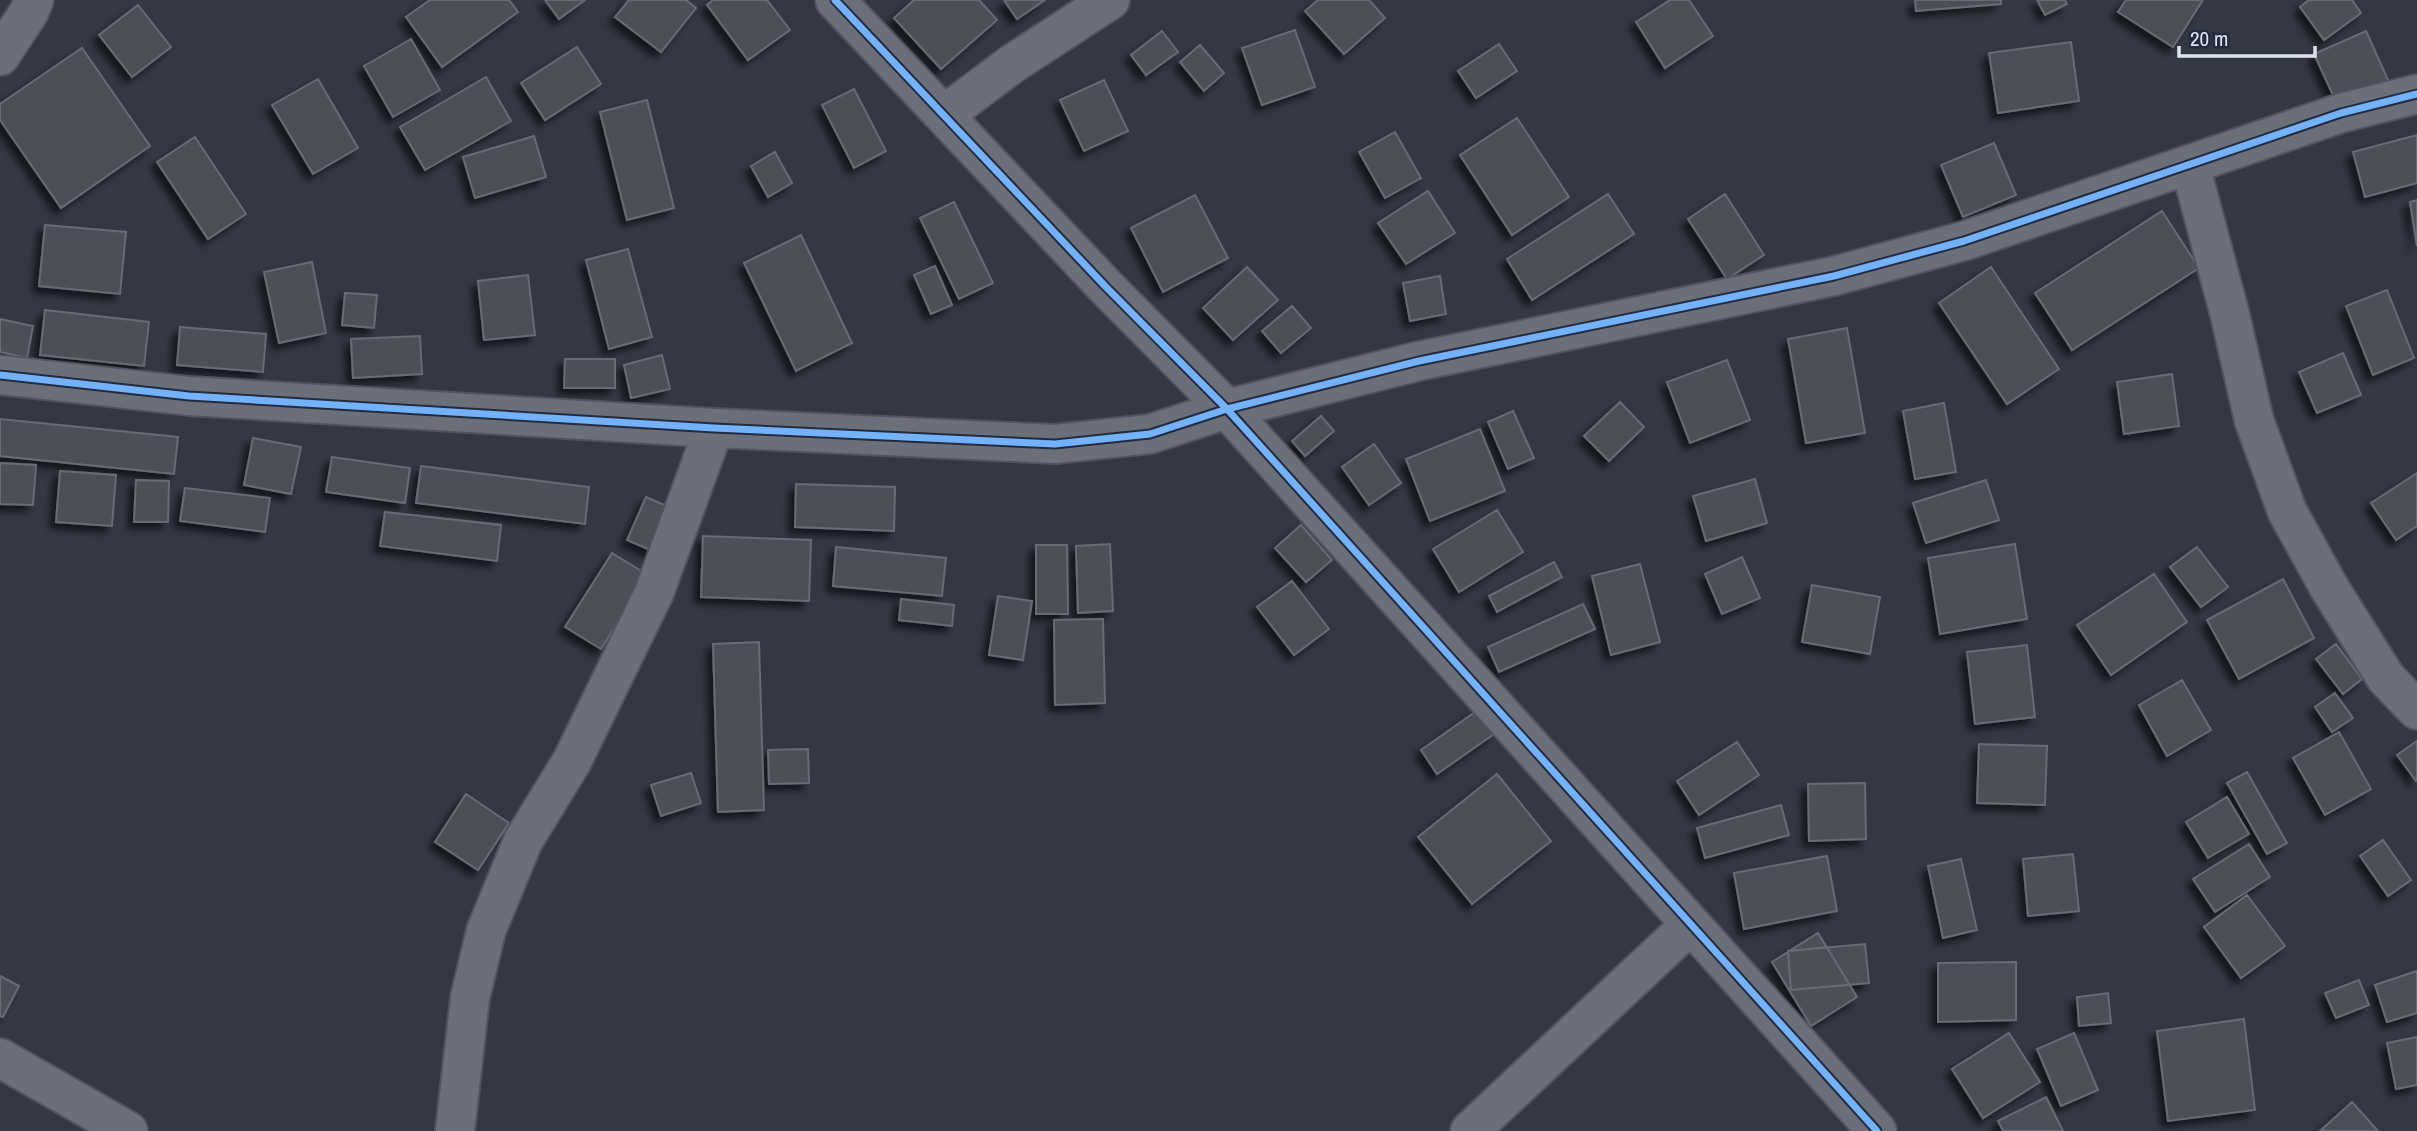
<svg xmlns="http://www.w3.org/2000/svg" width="2417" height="1131" font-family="'Archivo Narrow',sans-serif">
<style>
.building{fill:#4b4f59;stroke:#676b74;stroke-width:2;filter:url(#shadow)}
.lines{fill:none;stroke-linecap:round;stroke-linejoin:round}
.minor-casing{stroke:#51545e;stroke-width:42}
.minor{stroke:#6b6f79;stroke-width:38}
.cycleway-casing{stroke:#242b3f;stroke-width:11}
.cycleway{stroke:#73b2f8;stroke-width:7}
</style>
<defs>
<filter id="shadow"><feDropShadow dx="-6" dy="6" stdDeviation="3.5" flood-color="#0009"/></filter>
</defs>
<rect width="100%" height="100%" fill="#343844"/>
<!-- building -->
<path class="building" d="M 430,0 L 509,0 L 518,12 L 442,67 L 406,17 Z
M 545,0 L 585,0 L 559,19 Z
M 629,0 L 686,0 L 696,8 L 661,52 L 615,17 Z
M 713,0 L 767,0 L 790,30 L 748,60 L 707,5 Z
M 914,0 L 979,0 L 997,20 L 941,69 L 894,18 Z
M 1004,0 L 1045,0 L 1017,19 Z
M 1318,0 L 1369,0 L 1385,18 L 1344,54 L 1305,11 Z
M 1670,0 L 1689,0 L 1713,36 L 1665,68 L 1636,22 Z
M 1915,0 L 2001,0 L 2001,4 L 1916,11 Z
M 2037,0 L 2065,0 L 2067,4 L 2045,15 Z
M 2126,0 L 2203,0 L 2173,47 L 2118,12 Z
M 2309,0 L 2352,0 L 2361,13 L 2324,40 L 2300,7 Z
M 138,5 L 171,47 L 132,77 L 99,35 Z
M 1295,30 L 1315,87 L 1262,105 L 1242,48 Z
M 1162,31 L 1178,52 L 1146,75 L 1131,55 Z
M 2366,31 L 2389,82 L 2338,106 L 2314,54 Z
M 411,39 L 440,90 L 393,117 L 364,66 Z
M 2071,42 L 2079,101 L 1998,113 L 1989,53 Z
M 1499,44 L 1517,71 L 1476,98 L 1458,71 Z
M 1200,45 L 1224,73 L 1204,91 L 1180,62 Z
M 577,47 L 601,84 L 545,120 L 521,83 Z
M 82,48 L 150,146 L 61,208 L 0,120 L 0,104 Z
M 486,77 L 511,121 L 425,170 L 400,127 Z
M 318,79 L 358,148 L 313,174 L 272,105 Z
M 1104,80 L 1128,131 L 1084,151 L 1060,100 Z
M 854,89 L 886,151 L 854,168 L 822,105 Z
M 647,100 L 674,208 L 627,220 L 600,112 Z
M 1517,118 L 1569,197 L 1512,235 L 1460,155 Z
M 1395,132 L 1421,178 L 1385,198 L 1359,152 Z
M 2417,135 L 2417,183 L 2365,197 L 2353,152 Z
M 534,136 L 546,177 L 475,198 L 463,157 Z
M 195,137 L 246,214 L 208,239 L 157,162 Z
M 1994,143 L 2016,195 L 1963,217 L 1941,165 Z
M 775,152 L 792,183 L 768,197 L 751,166 Z
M 1428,191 L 1455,233 L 1406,264 L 1378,223 Z
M 1608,194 L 1634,234 L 1532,300 L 1507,259 Z
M 1725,194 L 1764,255 L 1727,279 L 1688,219 Z
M 1195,195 L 1228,258 L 1163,292 L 1131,228 Z
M 2417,200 L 2417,246 L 2410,202 Z
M 954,202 L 993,283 L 959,299 L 920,218 Z
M 2162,211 L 2199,268 L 2072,350 L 2035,293 Z
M 45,225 L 126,232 L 120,294 L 39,286 Z
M 801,235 L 852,343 L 796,371 L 744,263 Z
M 628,249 L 652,337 L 609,349 L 586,260 Z
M 312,262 L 326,333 L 279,343 L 264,272 Z
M 935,266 L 952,305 L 931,314 L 914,275 Z
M 1247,267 L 1278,300 L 1233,340 L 1203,308 Z
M 1991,267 L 2059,369 L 2007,404 L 1939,303 Z
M 528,275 L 535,335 L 484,340 L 478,281 Z
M 1440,276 L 1446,314 L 1410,321 L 1403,283 Z
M 2387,290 L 2414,358 L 2373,375 L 2346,306 Z
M 345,293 L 377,295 L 374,328 L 342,325 Z
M 1292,306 L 1311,328 L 1281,353 L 1262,331 Z
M 45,310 L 149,322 L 144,366 L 40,355 Z
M 0,319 L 33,326 L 27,358 L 0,352 Z
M 180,327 L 266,334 L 263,372 L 177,365 Z
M 1847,328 L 1865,433 L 1806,443 L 1788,339 Z
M 420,336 L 422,374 L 353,378 L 351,339 Z
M 2343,353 L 2361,395 L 2317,413 L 2299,372 Z
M 662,355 L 670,389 L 631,398 L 624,365 Z
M 565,359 L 615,359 L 615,388 L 564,388 Z
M 1727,360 L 1750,420 L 1690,443 L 1667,382 Z
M 2172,374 L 2179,426 L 2124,434 L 2117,382 Z
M 1620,402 L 1644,427 L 1609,461 L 1584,436 Z
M 1944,403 L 1956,472 L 1915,479 L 1903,411 Z
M 1513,411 L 1534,458 L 1508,469 L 1488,422 Z
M 1321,416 L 1334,431 L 1305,456 L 1292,441 Z
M 0,419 L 178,437 L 174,474 L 0,456 Z
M 1480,429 L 1505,491 L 1430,521 L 1406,459 Z
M 253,438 L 301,447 L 291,494 L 244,485 Z
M 1374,444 L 1401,483 L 1369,505 L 1342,467 Z
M 332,457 L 410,468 L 405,503 L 326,492 Z
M 0,463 L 36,465 L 33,505 L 0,504 Z
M 421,466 L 589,487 L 585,524 L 416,503 Z
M 60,471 L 116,475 L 112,526 L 56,522 Z
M 2417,473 L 2417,526 L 2396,540 L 2371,503 Z
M 1755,479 L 1767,523 L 1706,541 L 1693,496 Z
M 136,480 L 169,481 L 168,522 L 134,522 Z
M 1986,480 L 1999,520 L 1926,543 L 1913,503 Z
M 796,484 L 895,487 L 894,531 L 795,527 Z
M 185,488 L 270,498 L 265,532 L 180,521 Z
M 646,497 L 676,510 L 657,553 L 627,540 Z
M 1497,510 L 1523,552 L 1459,592 L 1433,549 Z
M 385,512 L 501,525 L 497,561 L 380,546 Z
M 1301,525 L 1332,560 L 1306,582 L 1275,548 Z
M 703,536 L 811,540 L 809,601 L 701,597 Z
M 1110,544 L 1113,611 L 1078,613 L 1076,546 Z
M 2015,544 L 2027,619 L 1940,634 L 1928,558 Z
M 1036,545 L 1067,545 L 1068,614 L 1036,614 Z
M 836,547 L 946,558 L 942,596 L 833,586 Z
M 2197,547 L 2228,587 L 2201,607 L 2170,567 Z
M 612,553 L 648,575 L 601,649 L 565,627 Z
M 1742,557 L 1760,598 L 1722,614 L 1705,574 Z
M 1554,562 L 1562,577 L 1497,612 L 1489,596 Z
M 1640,564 L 1660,642 L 1611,655 L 1592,576 Z
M 2154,574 L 2187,622 L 2111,675 L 2077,625 Z
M 2283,579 L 2314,638 L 2239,679 L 2207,620 Z
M 1292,581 L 1329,629 L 1294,655 L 1257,607 Z
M 1812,585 L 1880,597 L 1870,654 L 1802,642 Z
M 998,596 L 1032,601 L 1023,660 L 989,655 Z
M 901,599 L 954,605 L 952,626 L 899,620 Z
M 1583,604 L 1595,629 L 1499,672 L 1488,647 Z
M 1103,619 L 1105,703 L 1055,705 L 1054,620 Z
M 759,642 L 764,810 L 718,812 L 713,644 Z
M 2336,644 L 2362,679 L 2343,694 L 2316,659 Z
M 2027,645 L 2035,717 L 1975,724 L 1967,652 Z
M 2182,680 L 2211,730 L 2167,756 L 2139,705 Z
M 2335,693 L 2353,718 L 2332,732 L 2315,707 Z
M 1478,710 L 1494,734 L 1437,774 L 1421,750 Z
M 2339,732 L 2371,789 L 2325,815 L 2293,758 Z
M 2417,741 L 2417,780 L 2416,781 L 2397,755 Z
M 1737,742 L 1759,775 L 1699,815 L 1677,781 Z
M 1979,744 L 2047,746 L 2045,805 L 1977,803 Z
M 808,749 L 809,783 L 769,784 L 768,750 Z
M 2247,772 L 2287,843 L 2267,854 L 2227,783 Z
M 691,773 L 701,803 L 661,816 L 651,785 Z
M 1497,774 L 1551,841 L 1472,904 L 1418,837 Z
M 1865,783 L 1866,839 L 1809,841 L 1808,784 Z
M 466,794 L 509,823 L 478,870 L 435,842 Z
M 2227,797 L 2249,834 L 2208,858 L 2186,822 Z
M 1781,805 L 1789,835 L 1705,858 L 1697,828 Z
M 2383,840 L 2411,880 L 2388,896 L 2360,856 Z
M 2249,844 L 2270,877 L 2215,912 L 2193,879 Z
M 2073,854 L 2079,911 L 2028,916 L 2023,859 Z
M 1827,856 L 1837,911 L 1744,929 L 1734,873 Z
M 1961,859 L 1977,930 L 1943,938 L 1928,866 Z
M 2247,895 L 2285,946 L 2241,978 L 2204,927 Z
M 1818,933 L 1857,997 L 1811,1026 L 1772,962 Z
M 1865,944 L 1869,983 L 1791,990 L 1788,951 Z
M 2016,962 L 2016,1020 L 1938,1022 L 1938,963 Z
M 2417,971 L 2417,1013 L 2387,1022 L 2375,985 Z
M 0,976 L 19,986 L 3,1017 L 0,1016 Z
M 2359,980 L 2369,1005 L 2336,1018 L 2325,993 Z
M 2108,993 L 2111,1023 L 2079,1026 L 2077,997 Z
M 2244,1019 L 2255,1110 L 2168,1121 L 2157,1031 Z
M 2009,1033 L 2040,1082 L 1983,1118 L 1952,1069 Z
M 2074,1033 L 2098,1090 L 2061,1106 L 2037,1049 Z
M 2417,1037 L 2417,1085 L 2396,1089 L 2387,1043 Z
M 2046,1097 L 2063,1131 L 2003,1131 L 1998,1121 Z
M 2352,1102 L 2378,1131 L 2320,1131 Z"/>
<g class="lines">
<defs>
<path id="minor" d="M 835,0 L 1105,286 L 1227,409 L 1877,1131
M 0,56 L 29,12 L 34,0
M 944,115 L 1012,64 L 1110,0
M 2190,165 L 2230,315 L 2254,420 L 2287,511 L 2330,589 L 2386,678 L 2417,710
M 0,375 L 189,396 L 714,428 L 1055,444 L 1150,434 L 1227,409 L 1419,361 L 1834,276 L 1964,241 L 2341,113 L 2417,94
M 0,1058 L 128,1131
M 455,1131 L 470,998 L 486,931 L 523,841 L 572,761 L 654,593 L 714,428
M 1470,1131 L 1690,925"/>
</defs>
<!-- minor casing -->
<use href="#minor" class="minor-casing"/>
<!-- minor -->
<use href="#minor" class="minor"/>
<defs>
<path id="cycleway" d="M 835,0 L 1105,286 L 1227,409 L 1877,1131
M 0,375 L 189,396 L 714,428 L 1055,444 L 1150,434 L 1227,409 L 1419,361 L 1834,276 L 1964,241 L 2341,113 L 2417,94"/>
</defs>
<!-- cycleway casing -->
<use href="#cycleway" class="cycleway-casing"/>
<!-- cycleway -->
<use href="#cycleway" class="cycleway"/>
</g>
<!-- scale -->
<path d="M2179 46v10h136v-10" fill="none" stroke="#dee3f1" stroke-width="3.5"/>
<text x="2190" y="46" font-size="21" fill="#dee3f1" stroke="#242b3f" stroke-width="5" paint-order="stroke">20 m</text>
</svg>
